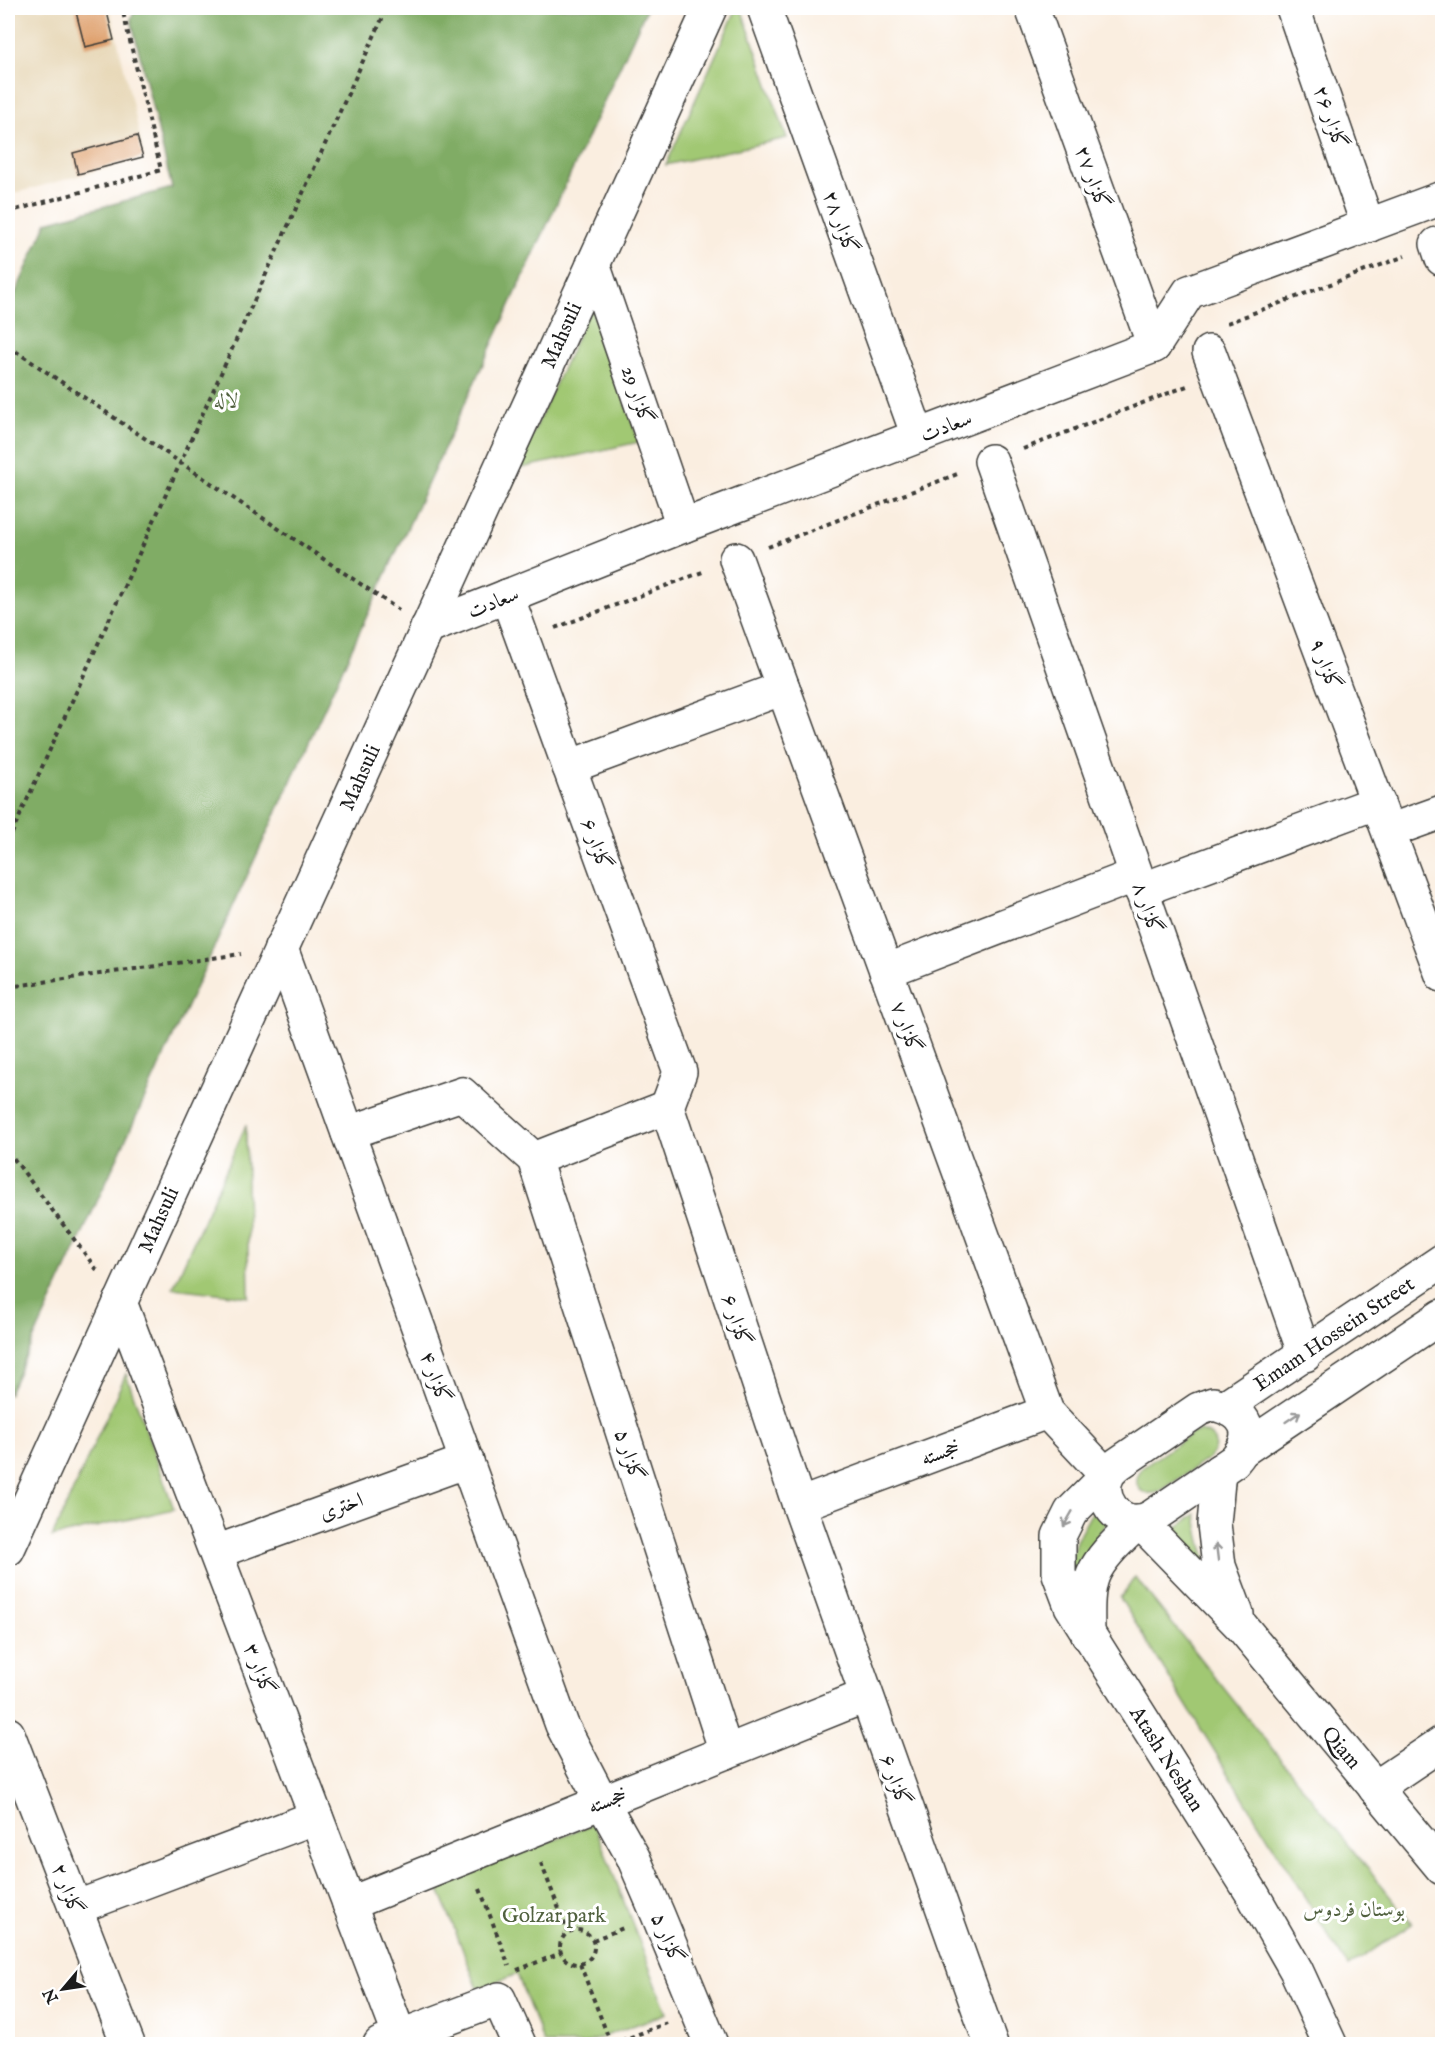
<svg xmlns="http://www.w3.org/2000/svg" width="1450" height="2052" font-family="'IM FELL English',Amiri,serif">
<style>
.built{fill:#e8d9ba}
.green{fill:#a1c873;stroke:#5e7248;stroke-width:1.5}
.forest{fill:#80ac65;stroke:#4e6440;stroke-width:1.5}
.building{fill:#de9e69}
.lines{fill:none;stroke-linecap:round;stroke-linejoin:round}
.minor-casing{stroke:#3d3c39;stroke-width:36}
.path{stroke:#3d3c39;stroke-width:4;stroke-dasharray:4.5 4.5;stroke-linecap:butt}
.minor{stroke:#fff;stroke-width:33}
.oneway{stroke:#999}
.labels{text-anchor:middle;stroke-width:6;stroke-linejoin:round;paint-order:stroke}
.street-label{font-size:21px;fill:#1c1c1c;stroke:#fff}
.park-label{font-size:21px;fill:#51613f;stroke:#fff}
</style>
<rect width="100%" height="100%" fill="#fff"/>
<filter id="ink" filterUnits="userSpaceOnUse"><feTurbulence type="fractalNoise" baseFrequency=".0167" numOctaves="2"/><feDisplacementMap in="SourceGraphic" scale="12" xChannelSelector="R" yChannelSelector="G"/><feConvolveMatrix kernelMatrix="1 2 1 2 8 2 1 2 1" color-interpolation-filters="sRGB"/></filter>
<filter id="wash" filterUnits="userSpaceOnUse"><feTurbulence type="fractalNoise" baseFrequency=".008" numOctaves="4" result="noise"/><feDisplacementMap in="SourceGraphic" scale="24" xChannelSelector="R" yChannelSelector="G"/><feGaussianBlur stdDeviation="1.35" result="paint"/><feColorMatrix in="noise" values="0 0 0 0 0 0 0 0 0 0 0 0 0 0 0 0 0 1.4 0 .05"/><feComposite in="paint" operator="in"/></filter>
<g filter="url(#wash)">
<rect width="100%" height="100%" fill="#faeee0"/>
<!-- built -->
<path class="built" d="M 8,8 L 110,8 L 145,158 L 8,195 Z"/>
<!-- green -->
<path class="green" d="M 737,8 L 741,8 L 787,138 L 666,165 Z
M 591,306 L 639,442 L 517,469 Z
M 246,1125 L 249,1297 L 173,1288 Z
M 126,1374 L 174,1509 L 52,1537 Z
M 1200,1431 C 1216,1434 1219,1446 1209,1458 L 1159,1492 C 1140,1498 1130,1484 1142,1468 L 1193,1433 Z
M 1092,1512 L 1107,1523 L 1095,1539 L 1084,1560 L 1079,1600 L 1070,1564 L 1076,1541 Z
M 1196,1514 C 1200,1547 1209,1569 1223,1598 L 1166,1535 Z
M 1135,1577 L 1412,1924 L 1348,1967 L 1120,1598 Z
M 594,1824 L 667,2013 L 584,2044 L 544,2044 L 517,1974 L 478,1989 L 437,1884 Z"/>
<!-- forest -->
<path class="forest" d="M 136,8 L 647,8 L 8,1395 L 8,310 L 47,222 L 172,188 L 131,19 Z"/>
<g id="blocks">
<!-- building -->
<path class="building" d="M 75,8 L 106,8 L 114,40 L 85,47 Z
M 137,136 L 143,157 L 78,174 L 73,153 Z"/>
</g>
</g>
<g filter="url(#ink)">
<use href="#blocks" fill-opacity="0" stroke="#3d3c39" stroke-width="1.5"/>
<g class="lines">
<defs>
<g id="minor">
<path d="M 764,8 L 918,436"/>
<path d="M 1032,8 L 1154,346"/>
<path d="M 1293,8 L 1368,226"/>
<path d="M 1437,244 L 1442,259"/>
<path d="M 593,264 L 683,526"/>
<path d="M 1209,352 L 1442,975"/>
<path d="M 991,461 L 1305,1355"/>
<path id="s1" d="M 736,559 L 1047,1412 L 1107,1476 L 1071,1512 L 1059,1536 L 1059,1574 L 1071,1606 L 1253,1895 L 1296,1970 L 1330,2044"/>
<path d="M 507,596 L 680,1072 L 667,1107 L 799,1505 L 991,2044"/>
<path d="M 427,628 L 683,526 L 1154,346 L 1189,292 L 1442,198"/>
<path d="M 569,767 L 783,688"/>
<path d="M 1389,831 L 1442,812"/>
<path d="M 1141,890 L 1378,802"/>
<path d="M 281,948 L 562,1725 L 602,1802 L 633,1857 L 658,1915 L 711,2044"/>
<path d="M 886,971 L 1136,875"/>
<path d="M 348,1133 L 462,1094 L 534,1159 L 726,1752"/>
<path d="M 534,1159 L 667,1107"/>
<path d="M 120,1302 L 400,2037"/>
<path d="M 1213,1404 C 1247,1411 1258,1434 1234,1461 L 1153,1516 C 1149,1518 1144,1521 1139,1521 C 1116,1524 1097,1496 1108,1475 C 1110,1471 1115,1467 1118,1464 L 1199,1409 Z"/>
<path id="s2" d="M 1226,1406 L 1442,1261"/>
<path d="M 1244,1449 L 1442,1316"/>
<path d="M 1219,1471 L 1214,1524 L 1219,1566 L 1237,1614"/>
<path d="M 799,1505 L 1047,1412"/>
<path id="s3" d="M 8,1549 L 710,8"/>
<path d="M 216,1552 L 467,1461"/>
<path id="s4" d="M 1088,1635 C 1088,1616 1086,1593 1093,1575 C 1102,1554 1123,1537 1139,1521 L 1242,1627 L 1442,1868"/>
<path d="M 8,1734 L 128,2044"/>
<path d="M 1375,1788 L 1442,1743"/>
<path d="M 349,1904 L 865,1696"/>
<path d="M 75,1908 L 316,1817"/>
<path d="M 380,2044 L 499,1999 L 519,2044"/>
</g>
</defs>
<!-- minor casing -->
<use href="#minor" class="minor-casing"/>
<!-- path -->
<path class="path" d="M 8,212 L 161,170 L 122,8
M 1227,323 L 1405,256
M 8,346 L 399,610
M 1023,449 L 1187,386
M 768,547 L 960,473
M 555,628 L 705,571
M 8,842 L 387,8
M 8,987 L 241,954
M 8,1151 L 97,1270
M 541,1863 L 568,1932
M 480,1889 L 509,1966
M560 1947a17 17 0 1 1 34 0a17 17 0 1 1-34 0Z
M 593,1940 L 626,1927
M 580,1964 L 611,2044
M 517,1970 L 561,1953
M 613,2044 L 667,2023"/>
<!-- minor -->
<use href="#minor" class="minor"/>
</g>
<!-- one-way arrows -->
<defs><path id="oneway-shaft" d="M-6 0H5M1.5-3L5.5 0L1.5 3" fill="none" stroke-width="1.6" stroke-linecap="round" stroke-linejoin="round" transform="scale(1.5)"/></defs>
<g class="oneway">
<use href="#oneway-shaft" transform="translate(1293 1417) rotate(-34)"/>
<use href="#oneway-shaft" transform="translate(1068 1519) rotate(120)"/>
<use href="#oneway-shaft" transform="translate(1217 1552) rotate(-97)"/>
</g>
</g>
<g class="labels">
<!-- street labels -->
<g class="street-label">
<text transform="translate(1331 117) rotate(71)" y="7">گلزار ۲۶</text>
<text transform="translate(1093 177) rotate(70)" y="7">گلزار ۲۷</text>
<text transform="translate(841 222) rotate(70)" y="7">گلزار ۲۸</text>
<text dy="7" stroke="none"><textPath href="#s3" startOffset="1334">Mahsuli</textPath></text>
<text transform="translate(638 395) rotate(71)" y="7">گلزار 29</text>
<text transform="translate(946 426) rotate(-21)" y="7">سعادت</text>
<text transform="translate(493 602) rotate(-22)" y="7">سعادت</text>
<text transform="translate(1326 664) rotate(69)" y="7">گلزار ۹</text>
<text dy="7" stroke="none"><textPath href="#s3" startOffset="848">Mahsuli</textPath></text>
<text transform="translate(597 844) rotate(70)" y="7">گلزار ۶</text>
<text transform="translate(1148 908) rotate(71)" y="7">گلزار ۸</text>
<text transform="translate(907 1027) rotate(70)" y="7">گلزار ۷</text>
<text dy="7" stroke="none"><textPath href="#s3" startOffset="362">Mahsuli</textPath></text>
<text transform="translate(737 1320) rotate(72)" y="7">گلزار ۶</text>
<text dy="7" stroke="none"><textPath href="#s2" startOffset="130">Emam Hossein Street</textPath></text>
<text transform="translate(436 1377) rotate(70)" y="7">گلزار ۴</text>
<text transform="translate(940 1452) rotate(-21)" y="7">خجسته</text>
<text transform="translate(630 1455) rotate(72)" y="7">گلزار ۵</text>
<text transform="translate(341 1506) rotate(-20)" y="7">اختری</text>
<text transform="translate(260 1669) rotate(69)" y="7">گلزار ۳</text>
<text dy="7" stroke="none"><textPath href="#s4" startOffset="436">Qiam</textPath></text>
<text dy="7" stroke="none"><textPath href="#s1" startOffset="1326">Atash Neshan</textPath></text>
<text transform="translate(896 1780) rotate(70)" y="7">گلزار ۶</text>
<text transform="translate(607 1800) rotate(-22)" y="7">خجسته</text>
<text transform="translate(68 1889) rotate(69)" y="7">گلزار ۲</text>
<text transform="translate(668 1938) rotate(67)" y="7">گلزار ۵</text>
</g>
<!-- park labels -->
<g class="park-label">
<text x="226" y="407">لاله</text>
<text x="1354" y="1916">بوستان فردوس</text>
<text x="554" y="1922">Golzar park</text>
</g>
</g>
<!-- margin -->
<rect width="1450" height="2052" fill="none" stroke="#fff" stroke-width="30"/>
<!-- north arrow -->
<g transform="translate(63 1989) rotate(241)" stroke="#ffffff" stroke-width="4.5" paint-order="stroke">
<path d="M0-4.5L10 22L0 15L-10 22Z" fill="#1c1c1c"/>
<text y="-9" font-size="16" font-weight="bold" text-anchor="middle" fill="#1c1c1c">N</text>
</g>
</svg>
